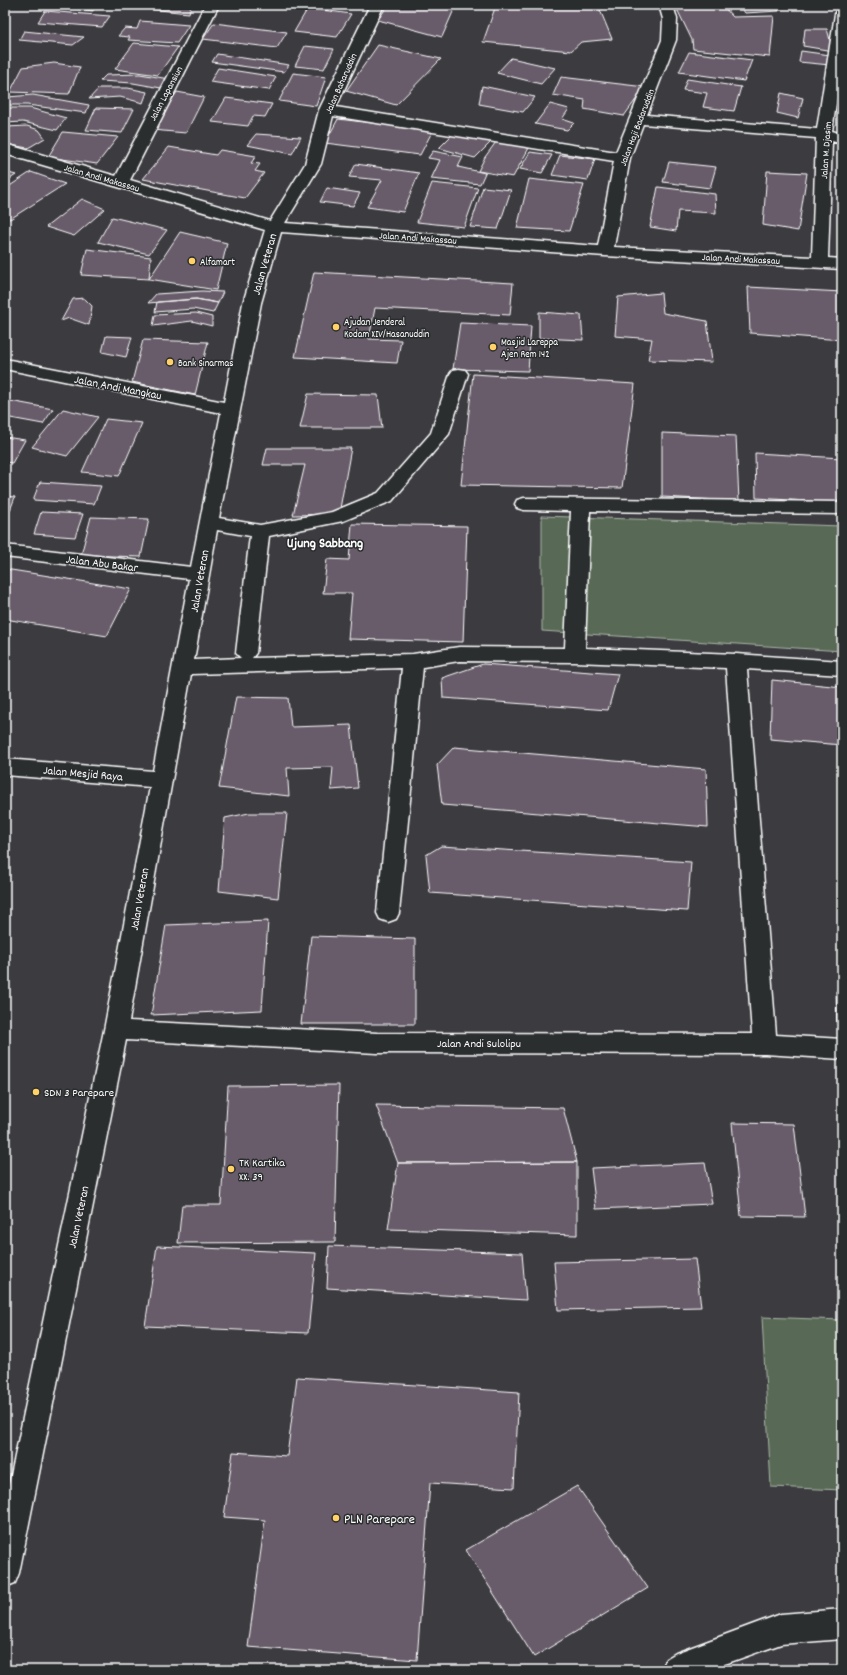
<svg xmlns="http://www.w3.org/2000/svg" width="847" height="1675" font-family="Dekko,sans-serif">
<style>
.green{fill:#586b56;stroke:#acb5aa}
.building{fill:#675c6b;stroke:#fff}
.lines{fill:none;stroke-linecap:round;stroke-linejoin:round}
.minor-casing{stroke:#fff;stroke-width:3}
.minor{fill:#2a2d2e;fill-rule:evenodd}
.poi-dot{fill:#ffd166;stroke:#2a2d2e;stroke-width:1.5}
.labels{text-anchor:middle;stroke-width:3;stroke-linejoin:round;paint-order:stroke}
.far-street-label{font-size:10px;fill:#fff;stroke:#2a2d2e}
.far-poi-label{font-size:10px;fill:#fff;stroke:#2a2d2e;text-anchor:start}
.street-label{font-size:12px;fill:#fff;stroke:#2a2d2e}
.poi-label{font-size:12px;fill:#fff;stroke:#2a2d2e;text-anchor:start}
.quarter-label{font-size:14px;font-weight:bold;fill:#fff;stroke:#2a2d2e}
.near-poi-label{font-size:14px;fill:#fff;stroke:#2a2d2e;text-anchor:start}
</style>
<rect width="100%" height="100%" fill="#3c3b40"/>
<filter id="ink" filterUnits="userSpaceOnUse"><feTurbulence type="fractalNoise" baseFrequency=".025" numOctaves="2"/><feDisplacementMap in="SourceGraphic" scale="8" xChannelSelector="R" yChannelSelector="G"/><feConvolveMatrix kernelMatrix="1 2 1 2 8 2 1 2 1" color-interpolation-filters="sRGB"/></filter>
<g filter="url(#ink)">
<!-- green -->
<path class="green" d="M 542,516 L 842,526 L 842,651 L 542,631 Z
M 762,1317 L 842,1320 L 842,1490 L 771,1487 Z"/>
<!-- building -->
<path class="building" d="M 48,5 L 94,5 L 93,11 Z
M 151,5 L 191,5 L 189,13 L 149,9 Z
M 388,5 L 456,5 L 442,37 L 378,20 Z
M 496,5 L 598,5 L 612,39 L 581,42 L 571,51 L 483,42 Z
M 675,5 L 722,5 L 733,17 L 774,16 L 770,57 L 693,49 L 692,40 Z
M 739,5 L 774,5 L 779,11 L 745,13 Z
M 308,8 L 351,14 L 337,37 L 294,32 Z
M 45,11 L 110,16 L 102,27 L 38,22 Z
M 140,21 L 189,25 L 177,43 L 128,40 L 130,37 L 118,36 L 125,28 L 137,29 Z
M 214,23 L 287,32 L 277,48 L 203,39 Z
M 805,29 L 827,29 L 833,51 L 803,46 Z
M 24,31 L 84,37 L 73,45 L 19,40 Z
M 134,43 L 178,47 L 158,75 L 115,69 Z
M 378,45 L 441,59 L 396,105 L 346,91 Z
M 305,46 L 334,49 L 324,69 L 295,66 Z
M 801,51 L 830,55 L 830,65 L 799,62 Z
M 689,52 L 752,60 L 744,81 L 679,72 Z
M 217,54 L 289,65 L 284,72 L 212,62 Z
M 511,58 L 555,68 L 541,84 L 497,73 Z
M 54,63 L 80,67 L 69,94 L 10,92 L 23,67 Z
M 218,68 L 276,77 L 269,90 L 210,82 Z
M 293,73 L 326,77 L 316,106 L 279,101 Z
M 140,74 L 169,79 L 161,88 L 133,83 L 100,81 L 106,75 Z
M 561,77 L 645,87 L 624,116 L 584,109 L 585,100 L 553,95 Z
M 687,79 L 741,87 L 734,111 L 703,107 L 707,93 L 683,90 Z
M 482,86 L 535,97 L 523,112 L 479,104 Z
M 99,88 L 128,88 L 147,92 L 143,103 L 120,97 L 89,99 Z
M 177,92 L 204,97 L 186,133 L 152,130 Z
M 781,93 L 803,98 L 798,118 L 777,113 Z
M 33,95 L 89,105 L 86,113 L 27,105 L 5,105 L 7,97 Z
M 226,98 L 272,104 L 265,117 L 253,116 L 248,126 L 212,122 Z
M 550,104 L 569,109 L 562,119 L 574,123 L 567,130 L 535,124 Z
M 5,108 L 30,108 L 66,118 L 57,130 L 23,122 L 5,123 Z
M 96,108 L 134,109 L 122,133 L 86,130 Z
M 338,119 L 433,130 L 420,155 L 325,143 Z
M 27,126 L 39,130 L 45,138 L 28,148 L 5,144 L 6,127 Z
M 63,132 L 118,137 L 97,164 L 48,157 Z
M 455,132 L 491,142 L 475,158 L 439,148 Z
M 256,134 L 301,137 L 292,154 L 247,145 Z
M 496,142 L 529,148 L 513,177 L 478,171 L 485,157 Z
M 169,147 L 216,155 L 220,150 L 256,156 L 251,163 L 260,164 L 255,171 L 264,173 L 245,198 L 143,179 Z
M 433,151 L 463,157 L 458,167 L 485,173 L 480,184 L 431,179 L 440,160 L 428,158 Z
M 530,152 L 552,155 L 542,173 L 520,169 Z
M 560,155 L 595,159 L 588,180 L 552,175 Z
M 669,162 L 716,167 L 710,188 L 663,182 Z
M 356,164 L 419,173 L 403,212 L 367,207 L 382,180 L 349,177 Z
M 767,171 L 807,173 L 798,231 L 763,225 Z
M 5,172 L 16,175 L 5,182 Z
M 31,172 L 65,184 L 10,219 L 5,217 L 5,189 Z
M 529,179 L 584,185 L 569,231 L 517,228 Z
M 432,183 L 478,188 L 464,227 L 417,222 Z
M 483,187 L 511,190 L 498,229 L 470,227 Z
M 658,187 L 715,194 L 716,213 L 678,211 L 676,231 L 650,227 Z
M 327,188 L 360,193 L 353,206 L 320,202 Z
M 82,199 L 105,209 L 74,236 L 46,227 Z
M 112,217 L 167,230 L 149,254 L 98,242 Z
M 180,232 L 227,243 L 216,290 L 149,279 Z
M 87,249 L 151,257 L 149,279 L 81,275 Z
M 314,272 L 513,283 L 510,315 L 375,308 L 369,339 L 401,340 L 397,363 L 295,357 Z
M 748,287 L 842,292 L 842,340 L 750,333 Z
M 202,291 L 223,292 L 218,303 L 196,299 L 148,303 L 156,294 Z
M 661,293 L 663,313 L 707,321 L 712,362 L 648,360 L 652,339 L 615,336 L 618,297 Z
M 84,298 L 92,306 L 89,325 L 69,318 L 61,321 L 73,299 Z
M 196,299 L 218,303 L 213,313 L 193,309 L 155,312 L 157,302 Z
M 539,312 L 581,315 L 583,340 L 539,338 Z
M 196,313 L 212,317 L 212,326 L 192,321 L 153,326 L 155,315 Z
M 460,323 L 531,326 L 528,371 L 453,369 Z
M 106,336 L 132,337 L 126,357 L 102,352 Z
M 143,340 L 208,342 L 195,395 L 132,382 Z
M 473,374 L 635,384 L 622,488 L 461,485 Z
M 308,394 L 378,395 L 382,428 L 300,428 Z
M 10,401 L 53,409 L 43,424 L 5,417 L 5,408 Z
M 63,409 L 98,417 L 67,456 L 32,447 Z
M 106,419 L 142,423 L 119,476 L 82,472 Z
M 662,433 L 736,436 L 739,501 L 662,497 Z
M 5,437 L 25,440 L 12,463 L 5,462 Z
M 267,448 L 351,448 L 339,514 L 293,515 L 305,465 L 263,465 Z
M 755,453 L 842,458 L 842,503 L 756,498 Z
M 40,482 L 101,486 L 94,504 L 33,500 Z
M 5,496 L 15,497 L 9,513 L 5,513 Z
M 41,512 L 83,514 L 75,537 L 34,534 Z
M 91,517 L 149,519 L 141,557 L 81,555 Z
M 352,524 L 467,526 L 463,642 L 348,639 L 352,593 L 323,593 L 327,559 L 349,560 Z
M 5,569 L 131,589 L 107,636 L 5,619 Z
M 483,664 L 618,674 L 608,710 L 443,698 L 442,678 Z
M 772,680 L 842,687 L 842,745 L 770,739 Z
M 236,697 L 288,698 L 291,727 L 351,725 L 358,788 L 331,790 L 333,767 L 287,768 L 289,796 L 219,788 Z
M 454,747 L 706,769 L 708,827 L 442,805 L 437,765 Z
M 249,813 L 287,813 L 278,898 L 219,891 L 225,818 Z
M 441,846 L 691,862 L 687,911 L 430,893 L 426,855 Z
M 268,921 L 262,1010 L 151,1015 L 166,925 Z
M 311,936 L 415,939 L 415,1024 L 301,1024 Z
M 836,991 L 842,992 L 842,1025 L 837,1025 Z
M 339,1085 L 335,1242 L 178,1243 L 182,1205 L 221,1205 L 228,1086 Z
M 376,1105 L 563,1108 L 577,1162 L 398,1163 Z
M 732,1123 L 794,1124 L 805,1217 L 741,1216 Z
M 577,1162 L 577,1235 L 388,1229 L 398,1163 Z
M 705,1163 L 712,1204 L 596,1209 L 591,1168 Z
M 157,1246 L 316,1253 L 308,1333 L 145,1326 Z
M 329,1246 L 522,1253 L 526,1300 L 327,1288 Z
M 695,1259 L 701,1307 L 558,1310 L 554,1262 Z
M 297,1377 L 519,1392 L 514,1488 L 430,1483 L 417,1660 L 248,1647 L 265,1520 L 224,1517 L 233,1452 L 287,1456 Z
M 577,1486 L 648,1588 L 534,1657 L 466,1550 Z"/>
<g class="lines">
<defs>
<path id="minor" d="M 205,5 L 219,5 L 130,180 L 270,221 L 305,164 L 319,110 L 370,5 L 384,5 L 336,107 L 616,152 L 662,40 L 663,19 L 659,5 L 673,5 L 677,19 L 676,40 L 647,115 L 817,129 L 835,14 L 837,11 L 842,10 L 842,63 L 832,131 L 842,134 L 842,144 L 832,141 L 828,258 L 842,259 L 842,269 L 605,256 L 281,232 L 261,303 L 219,518 L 260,525 L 332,512 L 378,493 L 431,433 L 450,374 L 453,370 L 459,369 L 465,370 L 468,374 L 449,434 L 392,501 L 343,521 L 269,536 L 256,653 L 252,658 L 413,654 L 459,647 L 565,648 L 571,511 L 524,510 L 517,508 L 515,504 L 517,500 L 524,498 L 842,502 L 842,514 L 590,511 L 585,648 L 736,654 L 842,661 L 842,675 L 747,669 L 776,1035 L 842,1039 L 842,1059 L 765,1054 L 377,1053 L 126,1040 L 19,1573 L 15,1583 L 5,1587 L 5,1504 L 104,1030 L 150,787 L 5,775 L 5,759 L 153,771 L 189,579 L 5,557 L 5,545 L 191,567 L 221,413 L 5,369 L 5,359 L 224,402 L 243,303 L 265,230 L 5,154 L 5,144 L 116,176 ZM 333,116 L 614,161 L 598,246 L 285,223 L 321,164 ZM 643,124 L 816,138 L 812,257 L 614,247 L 630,158 ZM 217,530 L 250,536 L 236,653 L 241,658 L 194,660 ZM 459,661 L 575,662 L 726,668 L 752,1034 L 377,1033 L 129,1021 L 191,674 L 402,668 L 377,913 L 380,919 L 388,922 L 396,919 L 399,913 L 423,667 Z
M 842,1609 L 842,1639 L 781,1644 L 708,1670 L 662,1670 L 666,1659 L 676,1653 L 781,1614 Z"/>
</defs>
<!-- minor casing -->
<use href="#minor" class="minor-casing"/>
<!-- minor -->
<use href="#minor" class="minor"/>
</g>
</g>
<!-- markers -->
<g class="poi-dot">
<circle cx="192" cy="261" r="4"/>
<circle cx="336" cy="327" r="4"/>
<circle cx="493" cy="347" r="4"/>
<circle cx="170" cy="362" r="4"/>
<circle cx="36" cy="1092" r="4"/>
<circle cx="231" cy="1169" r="4"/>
<circle cx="336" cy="1518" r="4"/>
</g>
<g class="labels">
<!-- far-street labels -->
<g class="far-street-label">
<text transform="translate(340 83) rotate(-66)" y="4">Jalan Baharuddin</text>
<text transform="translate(165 93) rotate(-62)" y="4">Jalan Lapansiun</text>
<text transform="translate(636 127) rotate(-69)" y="4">Jalan Haji Badaruddin</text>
<text transform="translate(825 150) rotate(-86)" y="4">Jalan M. Djasim</text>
<text transform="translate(102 177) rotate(16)" y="4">Jalan Andi Makassau</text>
<text transform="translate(418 237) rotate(4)" y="4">Jalan Andi Makassau</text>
<text transform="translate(741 258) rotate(3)" y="4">Jalan Andi Makassau</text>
</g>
<!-- far-poi labels -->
<g class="far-poi-label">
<text x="200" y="265">Alfamart</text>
<text x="344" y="325">Ajudan Jenderal<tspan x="344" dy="12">Kodam XIV/Hasanuddin</tspan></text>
<text x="501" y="345">Masjid Lareppa<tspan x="501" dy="12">Ajen Rem 142</tspan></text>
<text x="178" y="366">Bank Sinarmas</text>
</g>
<!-- street labels -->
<g class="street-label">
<text transform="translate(264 264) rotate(-74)" y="4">Jalan Veteran</text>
<text transform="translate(118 387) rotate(11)" y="4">Jalan Andi Mangkau</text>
<text transform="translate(102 563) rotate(7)" y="4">Jalan Abu Bakar</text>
<text transform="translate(199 581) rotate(-80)" y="4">Jalan Veteran</text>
<text transform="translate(83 773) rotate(5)" y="4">Jalan Mesjid Raya</text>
<text transform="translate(139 899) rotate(-80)" y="4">Jalan Veteran</text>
<text x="479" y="1047">Jalan Andi Sulolipu</text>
<text transform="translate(78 1217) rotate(-78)" y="4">Jalan Veteran</text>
</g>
<!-- poi labels -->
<g class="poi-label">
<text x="44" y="1096">SDN 3 Parepare</text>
<text x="239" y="1166">TK Kartika<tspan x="239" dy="14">XX. 39</tspan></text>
</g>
<!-- quarter labels -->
<g class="quarter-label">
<text x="325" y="547">Ujung Sabbang</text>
</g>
<!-- near-poi labels -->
<g class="near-poi-label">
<text x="344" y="1523">PLN Parepare</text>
</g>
</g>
<!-- margin -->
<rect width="847" height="1675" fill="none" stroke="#2a2d2e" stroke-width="20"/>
<rect x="10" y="10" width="827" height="1655" fill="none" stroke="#fff" stroke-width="1.5" filter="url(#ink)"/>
</svg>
